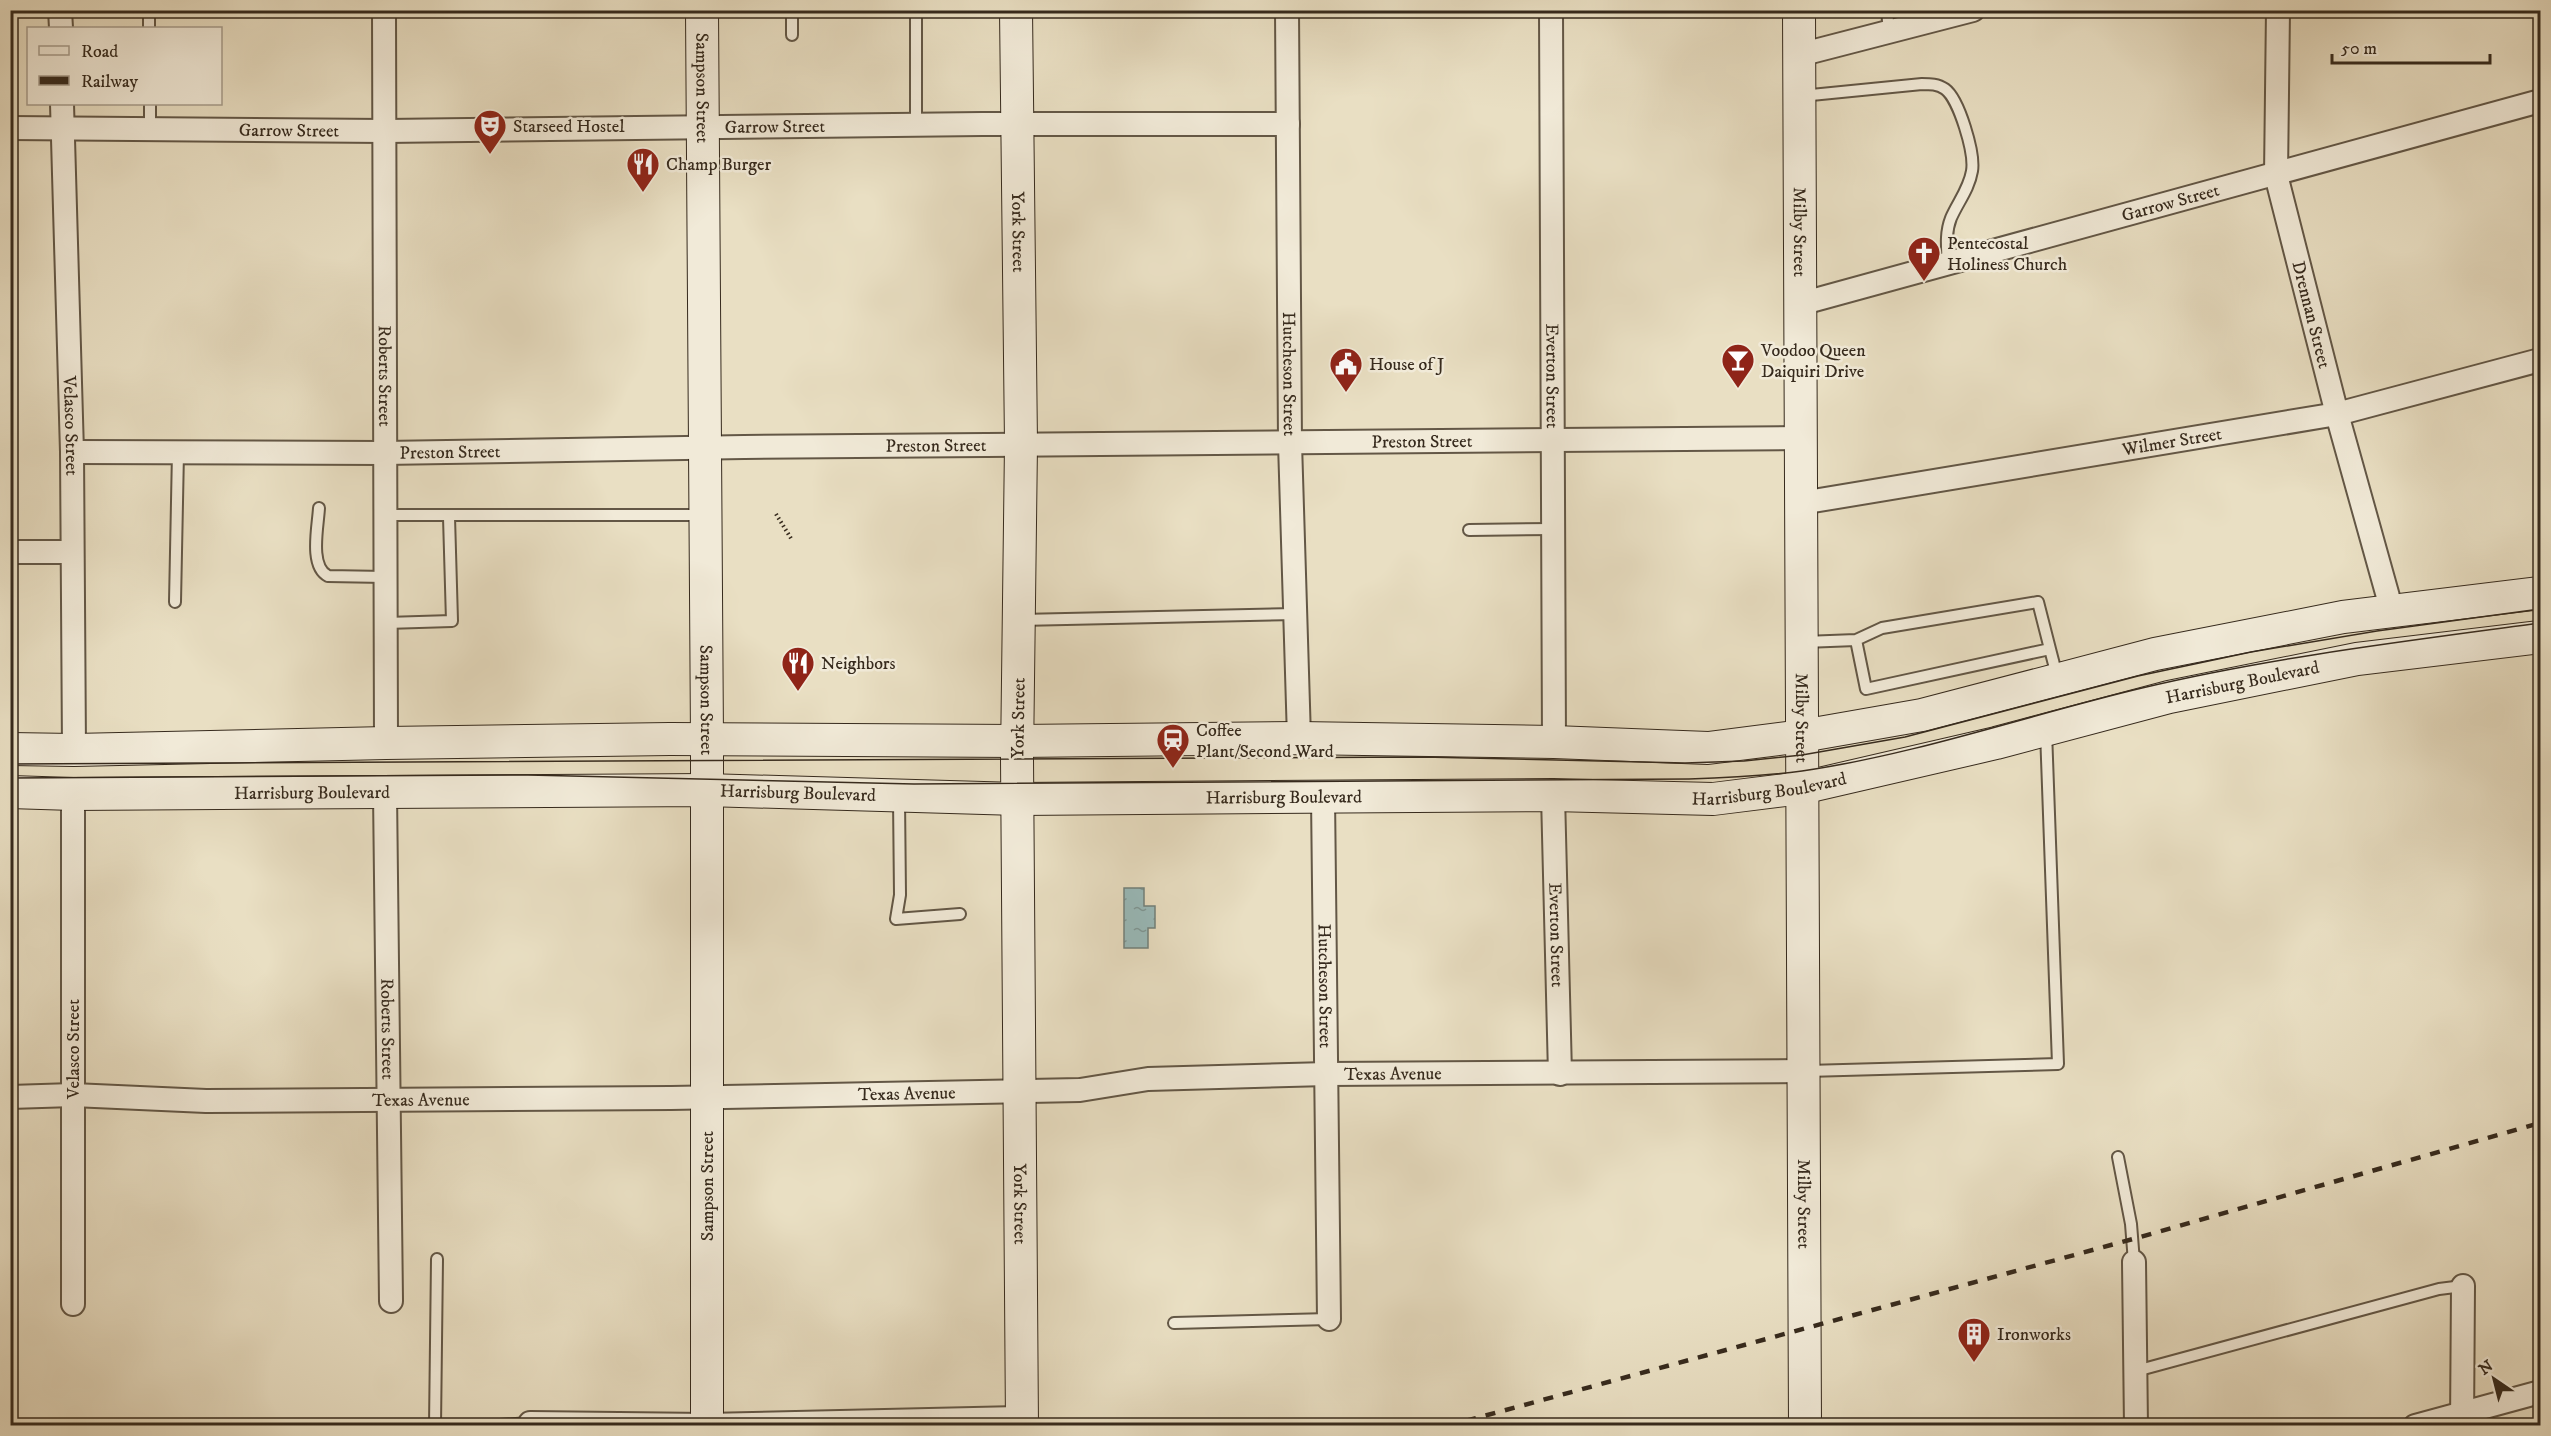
<svg xmlns="http://www.w3.org/2000/svg" width="2551" height="1436" font-family="'IM FELL DW Pica',serif">
<style>
.water{fill:url(#water-ripples);stroke:#71817c;stroke-width:1.5}
.lines{fill:none;stroke-linecap:round;stroke-linejoin:round}
.lane-casing{stroke:#635746;stroke-width:14}
.street-casing{stroke:#635746;stroke-width:26}
.secondary-casing{stroke:#362a1d;stroke-width:34}
.path{stroke:#362a1d;stroke-width:4;stroke-dasharray:1.5 3;stroke-linecap:butt}
.lane{stroke:#f1ead8;stroke-width:10}
.street{stroke:#f1ead8;stroke-width:22}
.secondary{stroke:#f1ead8;stroke-width:32}
.tram{stroke:#362a1d;stroke-width:1.5}
.rail{stroke:#362a1d;stroke-width:4.5;stroke-dasharray:10 10;stroke-linecap:butt}
.labels{text-anchor:middle;stroke-width:5;stroke-linejoin:round;paint-order:stroke}
.street-label{font-size:18px;fill:#362a1d;stroke:#f1ead8}
.poi-label{font-size:18px;fill:#362a1d;stroke:#f1ead8;text-anchor:start}
</style>
<defs>
<pattern id="water-ripples" width="26" height="14" patternUnits="userSpaceOnUse" patternTransform="scale(1.5)"><rect width="26" height="14" fill="#9bb"/><path d="M2 4q2-2 4 0t4 0M15 11q2-2 4 0t4 0" fill="none" stroke="#7e9897"/></pattern>
</defs>
<rect width="100%" height="100%" fill="#e9dfc3"/>
<filter id="stains"><feTurbulence type="fractalNoise" baseFrequency=".00333" numOctaves="4"/><feColorMatrix values="0 0 0 0 .2 0 0 0 0 .09 0 0 0 0 .02 0 0 0 .5 -.17"/></filter>
<radialGradient id="worn" r=".72"><stop offset=".6" stop-color="#630" stop-opacity="0"/><stop offset="1" stop-color="#630" stop-opacity=".3"/></radialGradient>
<!-- water -->
<path class="water" d="M 1124,888 L 1144,888 L 1144,906 L 1155,906 L 1155,928 L 1148,928 L 1148,948 L 1124,948 Z"/>
<g class="lines">
<defs>
<path id="lane" d="M 792,10 L 792,35
M 916,10 L 916,125
M 1887,10 L 1889,32
M 149,28 L 149,10
M 1801,96 L 1922,84 C 1930,84 1938,84 1945,89 C 1959,99 1975,153 1972,171 C 1969,189 1958,202 1951,218 C 1945,233 1947,248 1948,264
M 150,104 L 150,128
M 319,508 C 318,527 309,566 328,576 L 385,577
M 385,515 L 704,515
M 1469,530 L 1554,529
M 175,602 L 178,452
M 1020,620 L 1296,614
M 386,623 L 452,621 L 449,517
M 1856,640 L 1882,628 L 2038,602 L 2050,649
M 1804,642 L 1856,640 L 1866,689 L 2050,649 L 2057,676
M 899,799 L 900,895 L 896,919 L 960,914
M 1807,1071 L 2058,1064 L 2046,731
M 2118,1157 L 2131,1224 L 2134,1262
M 1174,1323 L 1329,1319
M 2136,1371 L 2439,1289 L 2463,1286
M 435,1426 L 437,1259
M 486,1426 L 530,1423 L 530,1426"/>
<g id="street">
<path d="M 60,10 L 61,28"/>
<path id="s1" d="M 384,10 L 386,743"/>
<path id="s2" d="M 1287,10 L 1290,443 L 1299,738"/>
<path id="s3" d="M 1551,10 L 1554,742"/>
<path id="s4" d="M 2278,10 L 2276,175 L 2337,414 L 2392,611"/>
<path d="M 1799,55 L 1973,10"/>
<path id="s5" d="M 62,104 L 72,452 L 74,750"/>
<path id="s6" d="M 10,128 L 386,131 L 982,124 L 1288,124"/>
<path id="s7" d="M 1800,304 L 2540,101"/>
<path id="s8" d="M 72,452 L 384,453 L 744,447 L 1801,438"/>
<path id="s9" d="M 1801,503 L 2337,414 L 2540,360"/>
<path d="M 10,552 L 71,552"/>
<path id="s10" d="M 385,793 L 391,1301"/>
<path d="M 73,794 L 73,1304"/>
<path id="s11" d="M 1553,795 L 1560,1074"/>
<path id="s12" d="M 1323,797 L 1329,1319"/>
<path id="s13" d="M 10,1097 L 73,1095 L 206,1101 L 671,1098 L 1080,1090 L 1148,1079 L 1327,1074 L 1804,1071"/>
<path d="M 2134,1262 L 2136,1426"/>
<path d="M 530,1423 L 707,1425 L 1022,1418"/>
<path d="M 2415,1426 L 2540,1392"/>
<path d="M 2462,1426 L 2463,1286"/>
</g>
<g id="secondary">
<path id="s14" d="M 702,10 L 707,739 L 707,1426"/>
<path id="s15" d="M 1016,10 L 1021,444 L 1017,759 L 1022,1426"/>
<path id="s16" d="M 1799,10 L 1805,1426"/>
<path d="M 10,749 L 74,750 L 386,743 L 670,739 L 1018,741 L 1299,738 L 1554,742 L 1708,748 L 1802,736 L 1922,715 L 2155,654 L 2343,617 L 2540,593"/>
<path id="s17" d="M 10,792 L 73,794 L 706,790 L 1018,799 L 1553,795 L 1713,799 L 1802,788 L 1996,743 L 2169,697 L 2357,659 L 2540,637"/>
</g>
</defs>
<!-- lane casing -->
<use href="#lane" class="lane-casing"/>
<!-- street casing -->
<use href="#street" class="street-casing"/>
<!-- secondary casing -->
<use href="#secondary" class="secondary-casing"/>
<!-- path -->
<path class="path" d="M 776,514 L 792,540"/>
<!-- lane -->
<use href="#lane" class="lane"/>
<!-- street -->
<use href="#street" class="street"/>
<!-- secondary -->
<use href="#secondary" class="secondary"/>
<!-- tram -->
<path class="tram" d="M 10,764 L 1423,757 L 1685,763 L 1744,761 L 1802,755 L 1905,737 L 2138,676 L 2251,652 L 2377,631 L 2540,609
M 10,778 L 528,775 L 914,784 L 1689,779 C 1727,778 1765,776 1802,771 C 1918,754 2028,715 2142,688 C 2273,657 2407,641 2540,623"/>
<!-- rail -->
<path class="rail" d="M 1447,1426 L 2133,1239 L 2540,1123"/>
</g>
<!-- icons -->
<defs>
<symbol id="theatre-pin" viewBox="-11 -11 22 30"><path d="M0 17L-7.5 6A9.5 9.5 0 1 1 7.5 6Z" fill="#8f2418" stroke="#f1ead8"/><path d="M-5-5.5Q0-4 5-5.5V0Q5 5 0 6Q-5 5-5 0ZM-3.3-2.5H-1v1.5H-3.3ZM1-2.5H3.3v1.5H1ZM-2.8 1Q0 5.5 2.8 1Z" fill="#fff"/></symbol>
<symbol id="restaurant-pin" viewBox="-11 -11 22 30"><path d="M0 17L-7.5 6A9.5 9.5 0 1 1 7.5 6Z" fill="#8f2418" stroke="#f1ead8"/><path d="M-5-6h1v4h1v-4h1v4h1v-4h1v5L-1.5 .5V6h-2V.5L-5-1ZM5-6V6H3V1.5H1.5Q1.5-4 5-6Z" fill="#fff"/></symbol>
<symbol id="church-pin" viewBox="-11 -11 22 30"><path d="M0 17L-7.5 6A9.5 9.5 0 1 1 7.5 6Z" fill="#8f2418" stroke="#f1ead8"/><path d="M-1.2-6h2.4v3.5h3.3v2.4h-3.3V6h-2.4V-.1h-3.3v-2.4h3.3Z" fill="#fff"/></symbol>
<symbol id="bar-pin" viewBox="-11 -11 22 30"><path d="M0 17L-7.5 6A9.5 9.5 0 1 1 7.5 6Z" fill="#8f2418" stroke="#f1ead8"/><path d="M-6-5H6L.8 .8V4.5H3.5V6h-7V4.5H-.8V.8Z" fill="#fff"/></symbol>
<symbol id="civic-pin" viewBox="-11 -11 22 30"><path d="M0 17L-7.5 6A9.5 9.5 0 1 1 7.5 6Z" fill="#8f2418" stroke="#f1ead8"/><path d="M-.6-6.5H3V-4.5H.6V-3L4-1V1h2V6H-6V1h2V-1L-.6-3ZM-1.2 2.5V6h2.4V2.5Z" fill="#fff"/></symbol>
<symbol id="station-pin" viewBox="-11 -11 22 30"><path d="M0 17L-7.5 6A9.5 9.5 0 1 1 7.5 6Z" fill="#8f2418" stroke="#f1ead8"/><path d="M-3-6H3Q5-6 5-4V2Q5 4 3 4L4.5 6H3L1.5 4h-3L-3 6H-4.5L-3 4Q-5 4-5 2V-4Q-5-6-3-6ZM-3.5-4v3h7v-3ZM-3.5 1v1.5H-2V1ZM2 1v1.5H3.5V1Z" fill="#fff"/></symbol>
<symbol id="building-pin" viewBox="-11 -11 22 30"><path d="M0 17L-7.5 6A9.5 9.5 0 1 1 7.5 6Z" fill="#8f2418" stroke="#f1ead8"/><path d="M-4-6H4V6H1V3H-1V6H-4ZM-2.5-4.3h1.7v1.8h-1.7ZM.8-4.3h1.7v1.8H.8ZM-2.5-1h1.7V.8h-1.7ZM.8-1h1.7V.8H.8Z" fill="#fff"/></symbol>
</defs>
<g fill-rule="evenodd">
<use href="#theatre-pin" x="471" y="107" width="38" height="52"/>
<use href="#restaurant-pin" x="624" y="145" width="38" height="52"/>
<use href="#church-pin" x="1905" y="234" width="38" height="52"/>
<use href="#bar-pin" x="1719" y="341" width="38" height="52"/>
<use href="#civic-pin" x="1327" y="345" width="38" height="52"/>
<use href="#restaurant-pin" x="779" y="644" width="38" height="52"/>
<use href="#station-pin" x="1154" y="721" width="38" height="52"/>
<use href="#building-pin" x="1955" y="1315" width="38" height="52"/>
</g>
<g class="labels">
<!-- street labels -->
<g class="street-label">
<text dy="6" stroke="none"><textPath href="#s14" startOffset="78">Sampson Street</textPath></text>
<text dy="6" stroke="none"><textPath href="#s6" startOffset="765">Garrow Street</textPath></text>
<text dy="6" stroke="none"><textPath href="#s6" startOffset="279">Garrow Street</textPath></text>
<text dy="6" stroke="none"><textPath href="#s7" startOffset="384">Garrow Street</textPath></text>
<text dy="6" stroke="none"><textPath href="#s15" startOffset="222">York Street</textPath></text>
<text dy="6" stroke="none"><textPath href="#s16" startOffset="222">Milby Street</textPath></text>
<text dy="6" stroke="none"><textPath href="#s4" startOffset="309">Drennan Street</textPath></text>
<text dy="6" stroke="none"><textPath href="#s2" startOffset="364">Hutcheson Street</textPath></text>
<text dy="6" stroke="none"><textPath href="#s3" startOffset="366">Everton Street</textPath></text>
<text dy="6" stroke="none"><textPath href="#s1" startOffset="366">Roberts Street</textPath></text>
<text dy="6" stroke="none"><textPath href="#s5" startOffset="322">Velasco Street</textPath></text>
<text dy="6" stroke="none"><textPath href="#s9" startOffset="376">Wilmer Street</textPath></text>
<text dy="6" stroke="none"><textPath href="#s8" startOffset="1350">Preston Street</textPath></text>
<text dy="6" stroke="none"><textPath href="#s8" startOffset="864">Preston Street</textPath></text>
<text dy="6" stroke="none"><textPath href="#s8" startOffset="378">Preston Street</textPath></text>
<text dy="6" stroke="none"><textPath href="#s17" startOffset="2246">Harrisburg Boulevard</textPath></text>
<text dy="6" stroke="none"><textPath href="#s14" startOffset="690">Sampson Street</textPath></text>
<text transform="translate(1018 718) rotate(-89)" y="6">York Street</text>
<text dy="6" stroke="none"><textPath href="#s16" startOffset="708">Milby Street</textPath></text>
<text dy="6" stroke="none"><textPath href="#s17" startOffset="1760">Harrisburg Boulevard</textPath></text>
<text dy="6" stroke="none"><textPath href="#s17" startOffset="302">Harrisburg Boulevard</textPath></text>
<text dy="6" stroke="none"><textPath href="#s17" startOffset="788">Harrisburg Boulevard</textPath></text>
<text dy="6" stroke="none"><textPath href="#s17" startOffset="1274">Harrisburg Boulevard</textPath></text>
<text dy="6" stroke="none"><textPath href="#s11" startOffset="140">Everton Street</textPath></text>
<text dy="6" stroke="none"><textPath href="#s12" startOffset="189">Hutcheson Street</textPath></text>
<text dy="6" stroke="none"><textPath href="#s10" startOffset="236">Roberts Street</textPath></text>
<text transform="translate(73 1049) rotate(-90)" y="6">Velasco Street</text>
<text dy="6" stroke="none"><textPath href="#s13" startOffset="1384">Texas Avenue</textPath></text>
<text dy="6" stroke="none"><textPath href="#s13" startOffset="897">Texas Avenue</textPath></text>
<text dy="6" stroke="none"><textPath href="#s13" startOffset="411">Texas Avenue</textPath></text>
<text transform="translate(707 1186) rotate(-90)" y="6">Sampson Street</text>
<text dy="6" stroke="none"><textPath href="#s15" startOffset="1194">York Street</textPath></text>
<text dy="6" stroke="none"><textPath href="#s16" startOffset="1194">Milby Street</textPath></text>
</g>
<!-- poi labels -->
<g class="poi-label">
<text x="513" y="132">Starseed Hostel</text>
<text x="666" y="170">Champ Burger</text>
<text x="1947" y="249">Pentecostal<tspan x="1947" dy="21">Holiness Church</tspan></text>
<text x="1761" y="356">Voodoo Queen<tspan x="1761" dy="21">Daiquiri Drive</tspan></text>
<text x="1369" y="370">House of J</text>
<text x="821" y="669">Neighbors</text>
<text x="1196" y="736">Coffee<tspan x="1196" dy="21">Plant/Second Ward</tspan></text>
<text x="1997" y="1340">Ironworks</text>
</g>
</g>
<!-- margin -->
<rect width="2551" height="1436" fill="none" stroke="#e9dfc3" stroke-width="36"/>
<rect x="12" y="12" width="2527" height="1412" fill="none" stroke="#362a1d" stroke-width="3"/>
<rect x="18" y="18" width="2515" height="1400" fill="none" stroke="#362a1d" stroke-width="1.5"/>
<!-- legend -->
<rect x="27" y="27" width="195" height="78" fill="#f1ead8" stroke="#a69d8d" stroke-width="1.5"/>
<rect x="39" y="46" width="30" height="9" fill="#f1ead8" stroke="#a69d8d" stroke-width="1.5"/>
<text x="81" y="57" font-size="18" fill="#362a1d">Road</text>
<rect x="39" y="76" width="30" height="9" fill="#362a1d" stroke="#a69d8d" stroke-width="1.5"/>
<text x="81" y="87" font-size="18" fill="#362a1d">Railway</text>
<!-- north arrow -->
<g transform="translate(2494 1379) rotate(325)" stroke="#f1ead8" stroke-width="4.5" paint-order="stroke">
<path d="M0-4.5L10 22L0 15L-10 22Z" fill="#362a1d"/>
<text y="-9" font-size="16" font-weight="bold" text-anchor="middle" fill="#362a1d">N</text>
</g>
<!-- scale -->
<path d="M2332 54v9h158v-9" fill="none" stroke="#362a1d" stroke-width="3"/>
<text x="2341" y="54" font-size="18" fill="#362a1d" stroke="#f1ead8" stroke-width="4.5" paint-order="stroke">50 m</text>
<rect width="100%" height="100%" filter="url(#stains)"/>
<rect width="100%" height="100%" fill="url(#worn)"/>
</svg>
